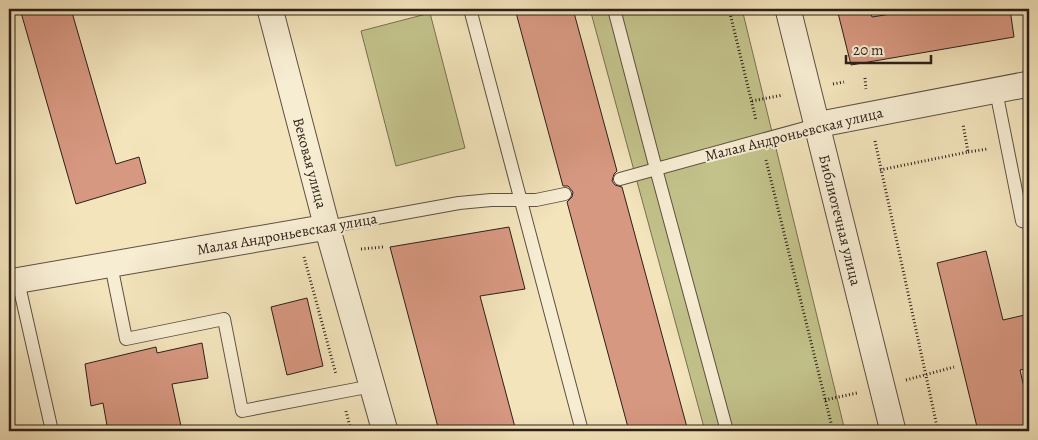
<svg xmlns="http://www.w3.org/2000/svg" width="1038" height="440" font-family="Alegreya,serif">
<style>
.green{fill:#c3c28b;stroke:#787052}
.building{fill:#d79881;stroke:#2c1f18}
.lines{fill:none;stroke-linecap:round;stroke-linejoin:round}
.lane-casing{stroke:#5e5041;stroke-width:14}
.street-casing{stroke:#5e5041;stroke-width:27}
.path{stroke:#2c1f18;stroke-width:3;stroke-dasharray:1 2.5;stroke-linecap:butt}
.lane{stroke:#f7edd3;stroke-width:12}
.street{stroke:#f7edd3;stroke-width:25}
.labels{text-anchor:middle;stroke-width:4;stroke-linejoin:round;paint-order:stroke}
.street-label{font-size:15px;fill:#2c1f18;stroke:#f7edd3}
</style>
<rect width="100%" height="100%" fill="#f3e4bc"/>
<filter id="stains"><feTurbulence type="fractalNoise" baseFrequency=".004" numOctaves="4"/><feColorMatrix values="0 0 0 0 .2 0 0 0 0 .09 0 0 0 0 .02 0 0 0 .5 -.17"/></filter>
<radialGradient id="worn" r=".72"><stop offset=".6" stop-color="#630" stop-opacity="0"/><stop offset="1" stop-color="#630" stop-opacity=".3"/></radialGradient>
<!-- green -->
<path class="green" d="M 590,9 L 742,9 L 845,431 L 705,431 Z
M 430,13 L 465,148 L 396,166 L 361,31 Z"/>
<!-- building -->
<path class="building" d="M 20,9 L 71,9 L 116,164 L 139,157 L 146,183 L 76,204 Z
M 515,9 L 573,9 L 617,171 L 614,174 L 612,181 L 615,185 L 622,187 L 688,431 L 629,431 L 567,202 L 572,197 L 573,192 L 568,186 L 563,186 Z
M 837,9 L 869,9 L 872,17 L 922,9 L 1010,9 L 1014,37 L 851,65 Z
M 509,227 L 525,289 L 480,296 L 516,431 L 439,431 L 390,247 Z
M 986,251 L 1003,320 L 1029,314 L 1029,368 L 1020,370 L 1029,409 L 1029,431 L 978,431 L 937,263 Z
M 307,298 L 323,366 L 287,375 L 271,307 Z
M 202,343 L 208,378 L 172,384 L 182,431 L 108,431 L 103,403 L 91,406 L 85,364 L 156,347 L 157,353 Z"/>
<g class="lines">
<defs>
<path id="lane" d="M 470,9 L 582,431
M 614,9 L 656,169 L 727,431
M 996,91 L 1022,221 L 1029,223
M 620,179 L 816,125
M 327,227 L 459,203 L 491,200 L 536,200 L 565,194
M 111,265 L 126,339 L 224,319 L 242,411 L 372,386
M 18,281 L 52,431"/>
<path id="street" d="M 270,9 L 327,227 L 385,431
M 788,9 L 893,431
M 816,125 L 1029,84
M 9,282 L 327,227"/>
</defs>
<!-- lane casing -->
<use href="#lane" class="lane-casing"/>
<!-- street casing -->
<use href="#street" class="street-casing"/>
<!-- path -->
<path class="path" d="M 729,9 L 756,120
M 865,78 L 866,89
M 833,84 L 844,82
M 752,101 L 783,95
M 875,141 L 938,431
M 968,152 L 987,149
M 766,160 L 833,431
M 880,170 L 968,152 L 963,124
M 361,249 L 383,247
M 304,257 L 336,374
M 906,380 L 954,367
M 825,400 L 857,393
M 346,411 L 351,431"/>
<!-- lane -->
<use href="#lane" class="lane"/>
<!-- street -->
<use href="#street" class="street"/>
</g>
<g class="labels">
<!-- street labels -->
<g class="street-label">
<text transform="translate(794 134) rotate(-14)" y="5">Малая Андроньевская улица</text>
<text transform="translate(310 163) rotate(75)" y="5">Вековая улица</text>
<text transform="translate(840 220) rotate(76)" y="5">Библиотечная улица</text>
<text transform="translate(287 234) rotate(-10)" y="5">Малая Андроньевская улица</text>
</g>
</g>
<!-- margin -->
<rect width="1038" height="440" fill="none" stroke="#f3e4bc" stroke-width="30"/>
<rect x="10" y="10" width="1018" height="420" fill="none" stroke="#2c1f18" stroke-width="2.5"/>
<rect x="15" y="15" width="1008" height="410" fill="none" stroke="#2c1f18"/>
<!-- scale -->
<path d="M846 55v8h85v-8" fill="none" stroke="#2c1f18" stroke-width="2.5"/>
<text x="853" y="55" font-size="15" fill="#2c1f18" stroke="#f7edd3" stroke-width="4" paint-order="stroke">20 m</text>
<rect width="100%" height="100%" filter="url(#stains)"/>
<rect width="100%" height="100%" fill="url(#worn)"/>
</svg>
